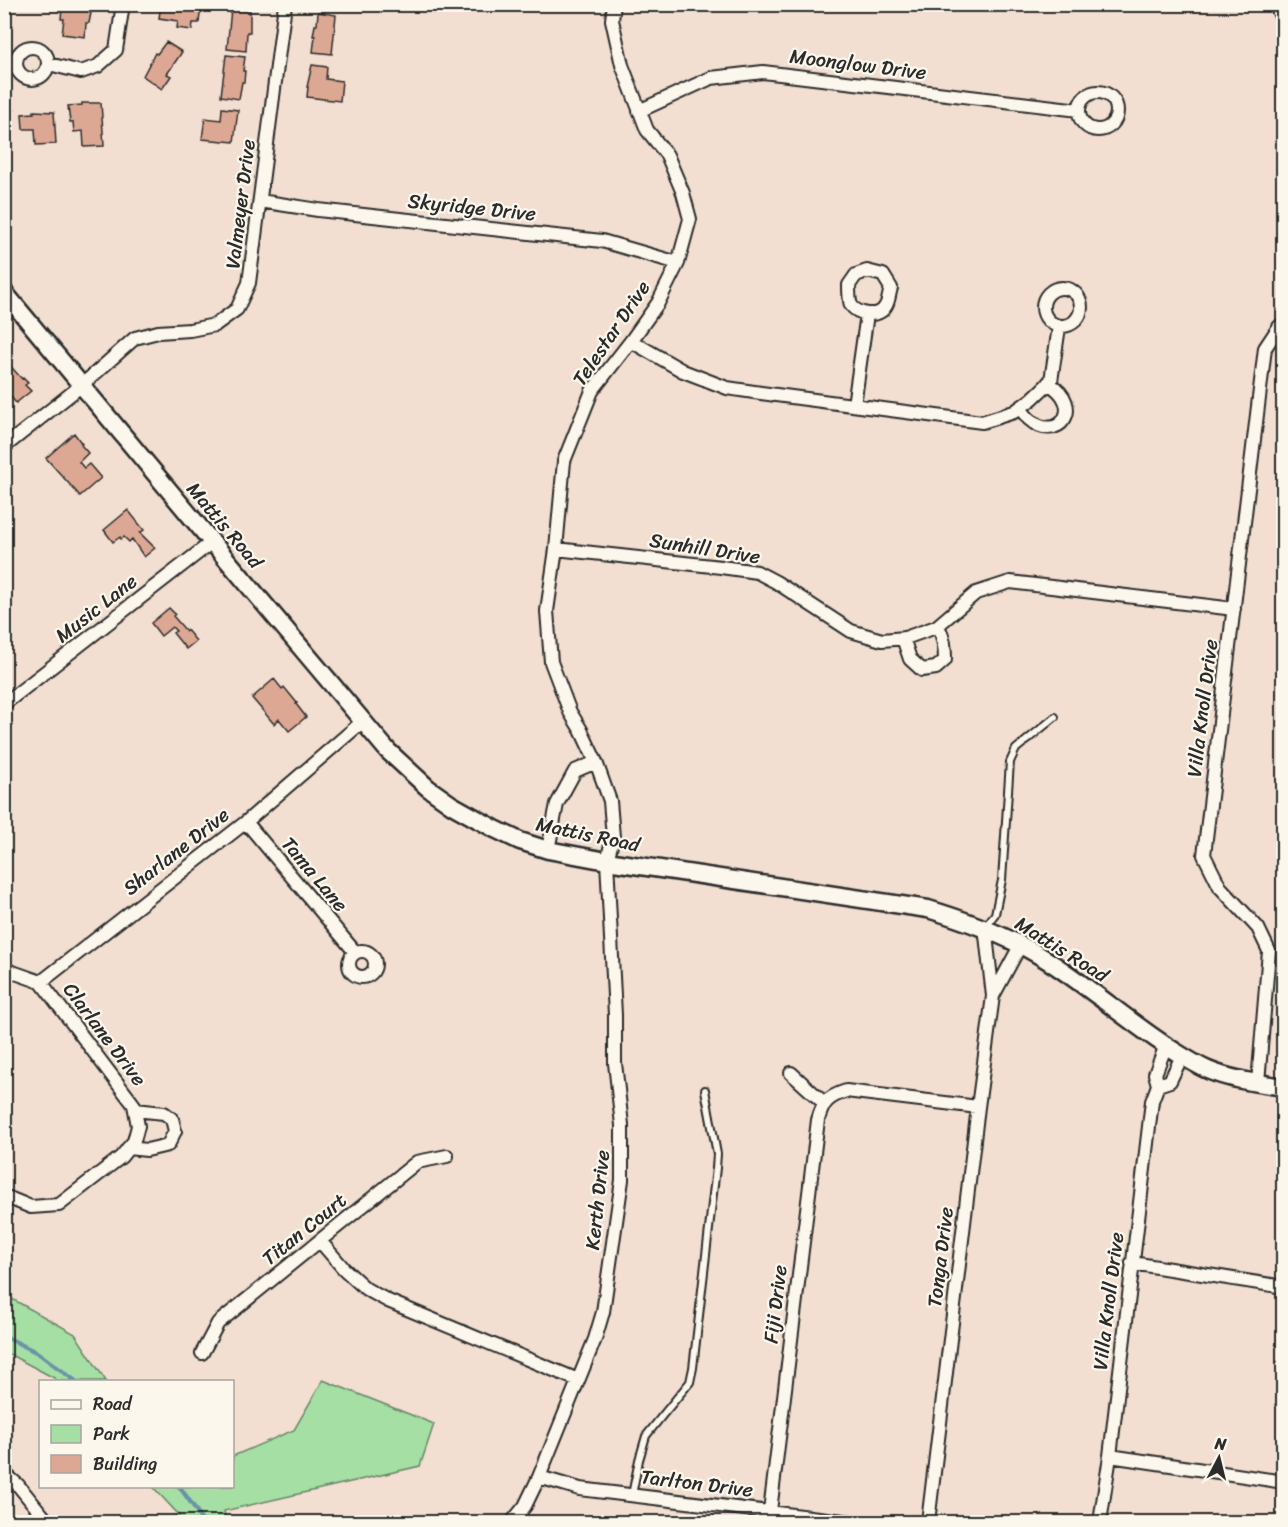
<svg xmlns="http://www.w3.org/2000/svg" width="1288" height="1527" font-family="Sriracha,sans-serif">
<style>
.green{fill:#a5dfa4;stroke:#688568;stroke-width:1.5}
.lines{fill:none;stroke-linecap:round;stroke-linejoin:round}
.stream{stroke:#6b94a6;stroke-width:4.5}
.building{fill:#dda893;stroke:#2b2b2b;stroke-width:1.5}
.service-casing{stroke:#2b2b2b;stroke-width:10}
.minor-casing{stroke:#2b2b2b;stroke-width:16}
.secondary-casing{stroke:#2b2b2b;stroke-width:21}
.service{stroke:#fbf7ec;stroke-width:6}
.minor{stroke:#fbf7ec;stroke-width:12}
.secondary{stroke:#fbf7ec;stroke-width:16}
.labels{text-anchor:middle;stroke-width:4.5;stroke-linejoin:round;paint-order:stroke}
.street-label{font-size:20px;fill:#2b2b2b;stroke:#fbf7ec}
</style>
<rect width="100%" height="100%" fill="#f2dfd1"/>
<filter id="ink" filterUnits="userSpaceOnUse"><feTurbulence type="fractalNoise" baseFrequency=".0167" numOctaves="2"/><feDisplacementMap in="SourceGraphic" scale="12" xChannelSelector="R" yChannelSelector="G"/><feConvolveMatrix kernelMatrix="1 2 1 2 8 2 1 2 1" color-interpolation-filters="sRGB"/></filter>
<g filter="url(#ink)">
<!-- green -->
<path class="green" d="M 5,1295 L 75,1334 L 106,1381 L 58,1381 L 54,1378 L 5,1352 Z
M 323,1380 L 434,1424 L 420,1466 L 224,1511 L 226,1522 L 181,1522 L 178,1514 L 153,1487 L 232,1486 L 233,1456 L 294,1430 Z"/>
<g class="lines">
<!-- stream -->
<path class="stream" d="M 4,1336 L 38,1353 L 77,1382
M 179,1486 L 196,1510 L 202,1522"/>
</g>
<!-- building -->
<path class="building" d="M 70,4 L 90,4 L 88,12 L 91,13 L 89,23 L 86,23 L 85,37 L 62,34 L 64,19 L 61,19 L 62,8 L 70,9 Z
M 161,4 L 201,5 L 199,23 L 193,23 L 192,30 L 177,28 L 178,21 L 159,18 Z
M 231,9 L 250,11 L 250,32 L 247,32 L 246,51 L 227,49 Z
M 318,12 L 336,15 L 332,54 L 313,52 L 315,36 L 313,36 L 315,25 L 317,25 Z
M 166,42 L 182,52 L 167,74 L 171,76 L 162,89 L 143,76 L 155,53 L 157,54 Z
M 226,55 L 245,57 L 243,71 L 245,71 L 244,82 L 242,82 L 239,99 L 221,96 Z
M 312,65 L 327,67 L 326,79 L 342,81 L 340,101 L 307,97 L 308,87 L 307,87 Z
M 4,100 L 14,110 L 4,119 Z
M 82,103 L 101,103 L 104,146 L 84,147 L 83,131 L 74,132 L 73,122 L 70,122 L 68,106 L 82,105 Z
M 222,108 L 238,110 L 234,142 L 202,139 L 205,118 L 221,120 Z
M 34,111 L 54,112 L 56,144 L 36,145 L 35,129 L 23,129 L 22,114 L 34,113 Z
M 4,359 L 22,379 L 23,378 L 28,383 L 25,385 L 31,391 L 16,403 L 4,389 Z
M 74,433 L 82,444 L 81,445 L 88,453 L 79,462 L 84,468 L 89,464 L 101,478 L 80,496 L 46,458 Z
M 128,510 L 144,530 L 140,533 L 155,548 L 144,557 L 132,539 L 129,542 L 124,537 L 121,539 L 120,537 L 113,542 L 104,530 Z
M 169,608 L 175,614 L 173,616 L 186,631 L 187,630 L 196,641 L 186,649 L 173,633 L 176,631 L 172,627 L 161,636 L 151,623 Z
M 274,679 L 282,689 L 284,687 L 297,703 L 296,704 L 306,717 L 289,731 L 279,719 L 274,724 L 252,698 Z"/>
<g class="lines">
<defs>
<path id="service" d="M 985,927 L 995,914 L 1002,880 L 1010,762 L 1016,749 L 1055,717
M 632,1495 L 639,1460 L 646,1436 L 662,1416 L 690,1382 L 693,1368 L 716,1168 L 717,1154 L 705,1090"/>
<path id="minor" d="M 1275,4 L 1284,22
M16 63a16 16 0 1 1 32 0a16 16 0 1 1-32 0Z
M 49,64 L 81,72 L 98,66 L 116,50 L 123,4
M1079 111a19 19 0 1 1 38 0a19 19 0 1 1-38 0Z
M 639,111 L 711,78 L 763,72 L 1079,110
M 260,201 L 318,210 L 602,241 L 678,263
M 867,271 L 883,275 L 891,288 C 889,293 889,302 885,307 C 879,318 858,315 851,305 C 849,300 849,291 849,285 L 856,275 Z
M1043 307a19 19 0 1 1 38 0a19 19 0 1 1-38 0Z
M 631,341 L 683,371 L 727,388 L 761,393 L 982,422 L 1014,412 L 1032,399 L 1051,381 L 1059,327
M 854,405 L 867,314
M 1020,408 C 1023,412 1026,416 1029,419 C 1058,445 1087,406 1048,383
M 4,447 L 82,385 L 135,338 L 158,332 L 190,330 L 215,325 L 237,309 L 249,283 L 285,4
M 556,549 L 721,567 L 757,572 L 776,582 L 851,631 L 882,640 L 905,638 L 936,627 L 976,593 L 1010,582 L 1234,609
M 903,638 L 910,659 L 922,670 L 936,668 L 945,660 C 945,647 944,637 938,626
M 4,704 L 212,542
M 246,822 L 355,952
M 548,850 L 557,804 L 575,771 L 596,762
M349 964a13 13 0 1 1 26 0a13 13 0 1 1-26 0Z
M 4,969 L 41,982 L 246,822 L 362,722
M 993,996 L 1021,944
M 791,1073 L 824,1103
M 1258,1083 L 1269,951 L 1258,928 L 1220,887 L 1204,855 L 1265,348 L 1279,327 L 1284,323
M 1158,1085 L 1170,1081 L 1182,1056
M 128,1148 L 147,1150 L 168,1145 L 175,1131 L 172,1119 L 164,1113 L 135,1110
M 4,1196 L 31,1207 L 59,1205 L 121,1157 L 134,1141 L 138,1126 L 134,1105 L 41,982
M 320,1241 L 344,1269 L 366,1289 L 388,1301 L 578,1380
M 1132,1263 L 1284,1287
M 202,1353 L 218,1323 L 417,1162 L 447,1156
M 1110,1456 L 1284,1482
M 4,1473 L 18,1485 L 48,1522
M 539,1477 L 580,1489 L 852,1522
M 770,1511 L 818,1120 C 823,1102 828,1097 846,1091 L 978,1107
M 512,1522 L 525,1506 L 539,1477 L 595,1339 L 603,1312 L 622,1180 L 622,1125 L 615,1063 L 615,1015 L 607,861 L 613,837 L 610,801 L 596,762 L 581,730 L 570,712 L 551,662 L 547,611 L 556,549 L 564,461 L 592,391 L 631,341 L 658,303 L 678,263 L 690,219 L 683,193 L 667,155 L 647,130 L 622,65 L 612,20 L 614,4
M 928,1522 L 978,1107 L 993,996 L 985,927
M 1100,1522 L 1110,1456 L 1152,1101 L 1158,1085 L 1155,1074 L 1166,1045"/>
<path id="secondary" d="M 4,292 L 212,542 L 388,751 L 428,788 L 452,805 L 495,829 L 520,841 L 548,850 L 607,861 L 928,909 C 968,921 1006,935 1042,957 C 1086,984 1125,1019 1168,1047 C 1181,1055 1194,1064 1208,1070 C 1232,1080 1258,1083 1284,1087"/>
</defs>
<!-- service casing -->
<use href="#service" class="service-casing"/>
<!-- minor casing -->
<use href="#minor" class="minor-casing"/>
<!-- secondary casing -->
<use href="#secondary" class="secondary-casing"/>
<!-- service -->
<use href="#service" class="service"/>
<!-- minor -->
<use href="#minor" class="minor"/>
<!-- secondary -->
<use href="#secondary" class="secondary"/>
</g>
</g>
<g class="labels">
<!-- street labels -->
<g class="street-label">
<text transform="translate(858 64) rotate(7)" y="7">Moonglow Drive</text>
<text transform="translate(240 204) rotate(-83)" y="7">Valmeyer Drive</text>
<text transform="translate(472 207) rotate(6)" y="7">Skyridge Drive</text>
<text transform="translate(611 333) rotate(-56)" y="7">Telestar Drive</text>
<text transform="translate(225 525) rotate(50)" y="7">Mattis Road</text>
<text transform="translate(705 548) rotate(9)" y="7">Sunhill Drive</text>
<text transform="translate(96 608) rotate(-38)" y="7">Music Lane</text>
<text transform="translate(1202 708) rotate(-83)" y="7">Villa Knoll Drive</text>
<text transform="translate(588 834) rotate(12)" y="7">Mattis Road</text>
<text transform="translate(176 851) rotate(-38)" y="7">Sharlane Drive</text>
<text transform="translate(315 874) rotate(50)" y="7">Tama Lane</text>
<text transform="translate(1062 949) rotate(32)" y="7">Mattis Road</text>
<text transform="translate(105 1034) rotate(53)" y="7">Clarlane Drive</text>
<text transform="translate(597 1200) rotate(-84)" y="7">Kerth Drive</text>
<text transform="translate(304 1229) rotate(-39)" y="7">Titan Court</text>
<text transform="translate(940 1257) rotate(-83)" y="7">Tonga Drive</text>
<text transform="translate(1108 1301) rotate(-83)" y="7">Villa Knoll Drive</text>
<text transform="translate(775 1304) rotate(-83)" y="7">Fiji Drive</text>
<text transform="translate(697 1483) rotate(7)" y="7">Tarlton Drive</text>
</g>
</g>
<!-- margin -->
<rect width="1288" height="1527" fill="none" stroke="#fbf7ec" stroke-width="24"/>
<rect x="12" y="12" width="1264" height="1503" fill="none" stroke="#2b2b2b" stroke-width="2" filter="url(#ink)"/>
<!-- legend -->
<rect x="39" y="1380" width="195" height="108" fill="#fbf7ec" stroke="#a8a59f" stroke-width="1.5"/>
<rect x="51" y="1400" width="30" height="9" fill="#fbf7ec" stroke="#a8a59f" stroke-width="1.5"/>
<text x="93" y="1410" font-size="18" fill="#2b2b2b">Road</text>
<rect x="51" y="1425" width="30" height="18" fill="#a5dfa4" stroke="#a8a59f" stroke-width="1.5"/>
<text x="93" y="1440" font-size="18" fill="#2b2b2b">Park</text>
<rect x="51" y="1455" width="30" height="18" fill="#dda893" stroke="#a8a59f" stroke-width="1.5"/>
<text x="93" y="1470" font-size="18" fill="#2b2b2b">Building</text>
<!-- north arrow -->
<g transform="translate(1219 1458) rotate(7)" stroke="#fbf7ec" stroke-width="4.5" paint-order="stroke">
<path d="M0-4.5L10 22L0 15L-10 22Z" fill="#2b2b2b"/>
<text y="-9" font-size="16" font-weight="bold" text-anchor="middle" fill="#2b2b2b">N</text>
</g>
</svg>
